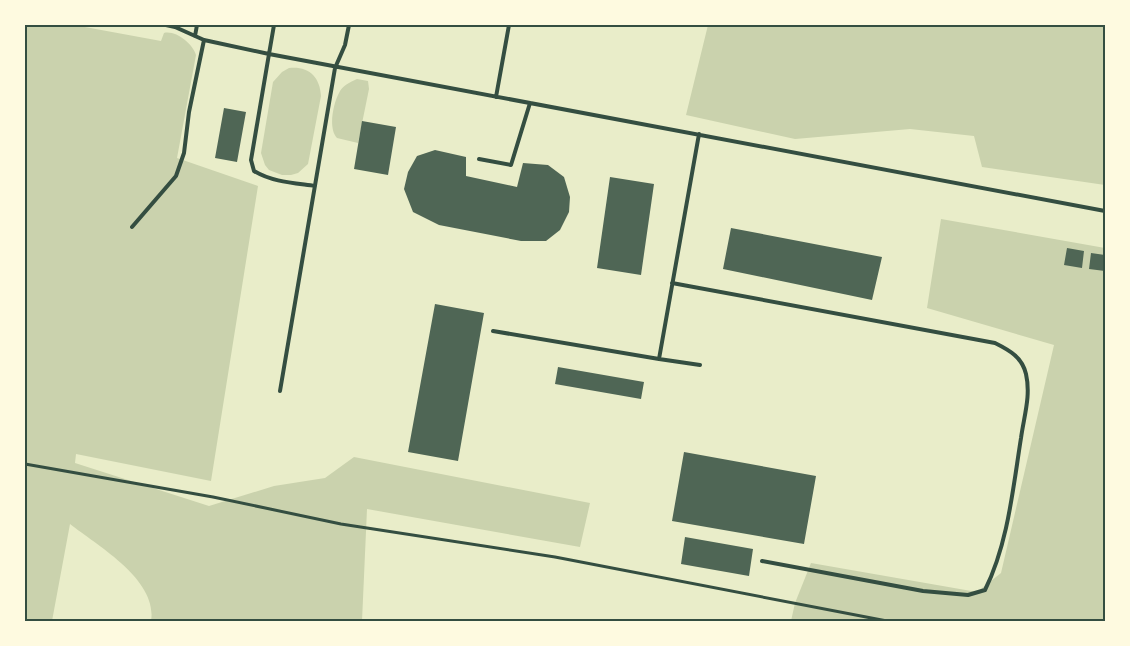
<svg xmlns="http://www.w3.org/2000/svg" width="1130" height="646" font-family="Mulish,sans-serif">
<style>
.green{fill:#cad2ad}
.building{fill:#4f6655}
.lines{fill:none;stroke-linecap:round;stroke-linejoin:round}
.path{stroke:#344e41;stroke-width:3}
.service{stroke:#344e41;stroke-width:4}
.neatline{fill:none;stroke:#344e41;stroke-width:2}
</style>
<rect width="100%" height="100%" fill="#e9edc9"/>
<!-- green -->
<path class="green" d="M 25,25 L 74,25 L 161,41 L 164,33 C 176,30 193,44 196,55 L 177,158 L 258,186 L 211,481 L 76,454 L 75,463 L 209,506 L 274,486 L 325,478 L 354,457 L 590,503 L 580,547 L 367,509 L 362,621 L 151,621 C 158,580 98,546 70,524 L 52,621 L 25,621 Z
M 708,25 L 1105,25 L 1105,185 L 982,167 L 974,136 L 910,129 L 795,139 L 686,115 Z
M 289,68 C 309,66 320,77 321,96 L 308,164 L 298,173 L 291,175 L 282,175 L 269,170 L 265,165 L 261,153 L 273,82 L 282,72 Z
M 357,79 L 368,81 L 369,89 L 358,143 L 337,138 C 328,129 333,104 339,93 C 342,86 350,82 357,79 Z
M 941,219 L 1105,248 L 1105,621 L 791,621 L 795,603 L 811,563 L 977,592 L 1001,573 L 1054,345 L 927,308 Z"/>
<!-- building -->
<path class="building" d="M 224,108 L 246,112 L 237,162 L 215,158 Z
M 362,121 L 396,127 L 388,175 L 354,169 Z
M 435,150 L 466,157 L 466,176 L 517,187 L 523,163 L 548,165 L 564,177 L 570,197 L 569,212 L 560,230 L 546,241 L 521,241 L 439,225 L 413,212 L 404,189 L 408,172 L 417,156 Z
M 610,177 L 654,184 L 641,275 L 597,268 Z
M 731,228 L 882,257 L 872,300 L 723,269 Z
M 1067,248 L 1084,251 L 1082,268 L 1064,265 Z
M 1091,253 L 1105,255 L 1105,271 L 1089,269 Z
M 435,304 L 484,313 L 458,461 L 408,452 Z
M 558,367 L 644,382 L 641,399 L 555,384 Z
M 684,452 L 816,476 L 804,544 L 672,521 Z
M 685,537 L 753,549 L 749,576 L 681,564 Z"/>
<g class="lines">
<!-- path -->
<path class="path" d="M 25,464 L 213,497 L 341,524 L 555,557 L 887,621"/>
<!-- service -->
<path class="service" d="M 166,25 L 175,27 L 204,40 L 269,54 L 251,160 L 254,171 C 272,182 294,183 315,186
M 274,25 L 269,54 L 1105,211
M 195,36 L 197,25
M 496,97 L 509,25
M 479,159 L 511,165 L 530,103
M 132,227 L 176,176 L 184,153 L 189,112 L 204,40
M 672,283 L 995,343 C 1009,350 1022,357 1026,374 C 1031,396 1024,416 1021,438 C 1013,488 1008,544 985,590 L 968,595 L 923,591 L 762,561
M 493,331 L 659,359 L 699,134
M 659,359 L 700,365
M 280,391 L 335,68 L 345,45 L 349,25"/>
</g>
<!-- border -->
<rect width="1130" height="646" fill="none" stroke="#fefae0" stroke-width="52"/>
<rect x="26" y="26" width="1078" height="594" class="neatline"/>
</svg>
